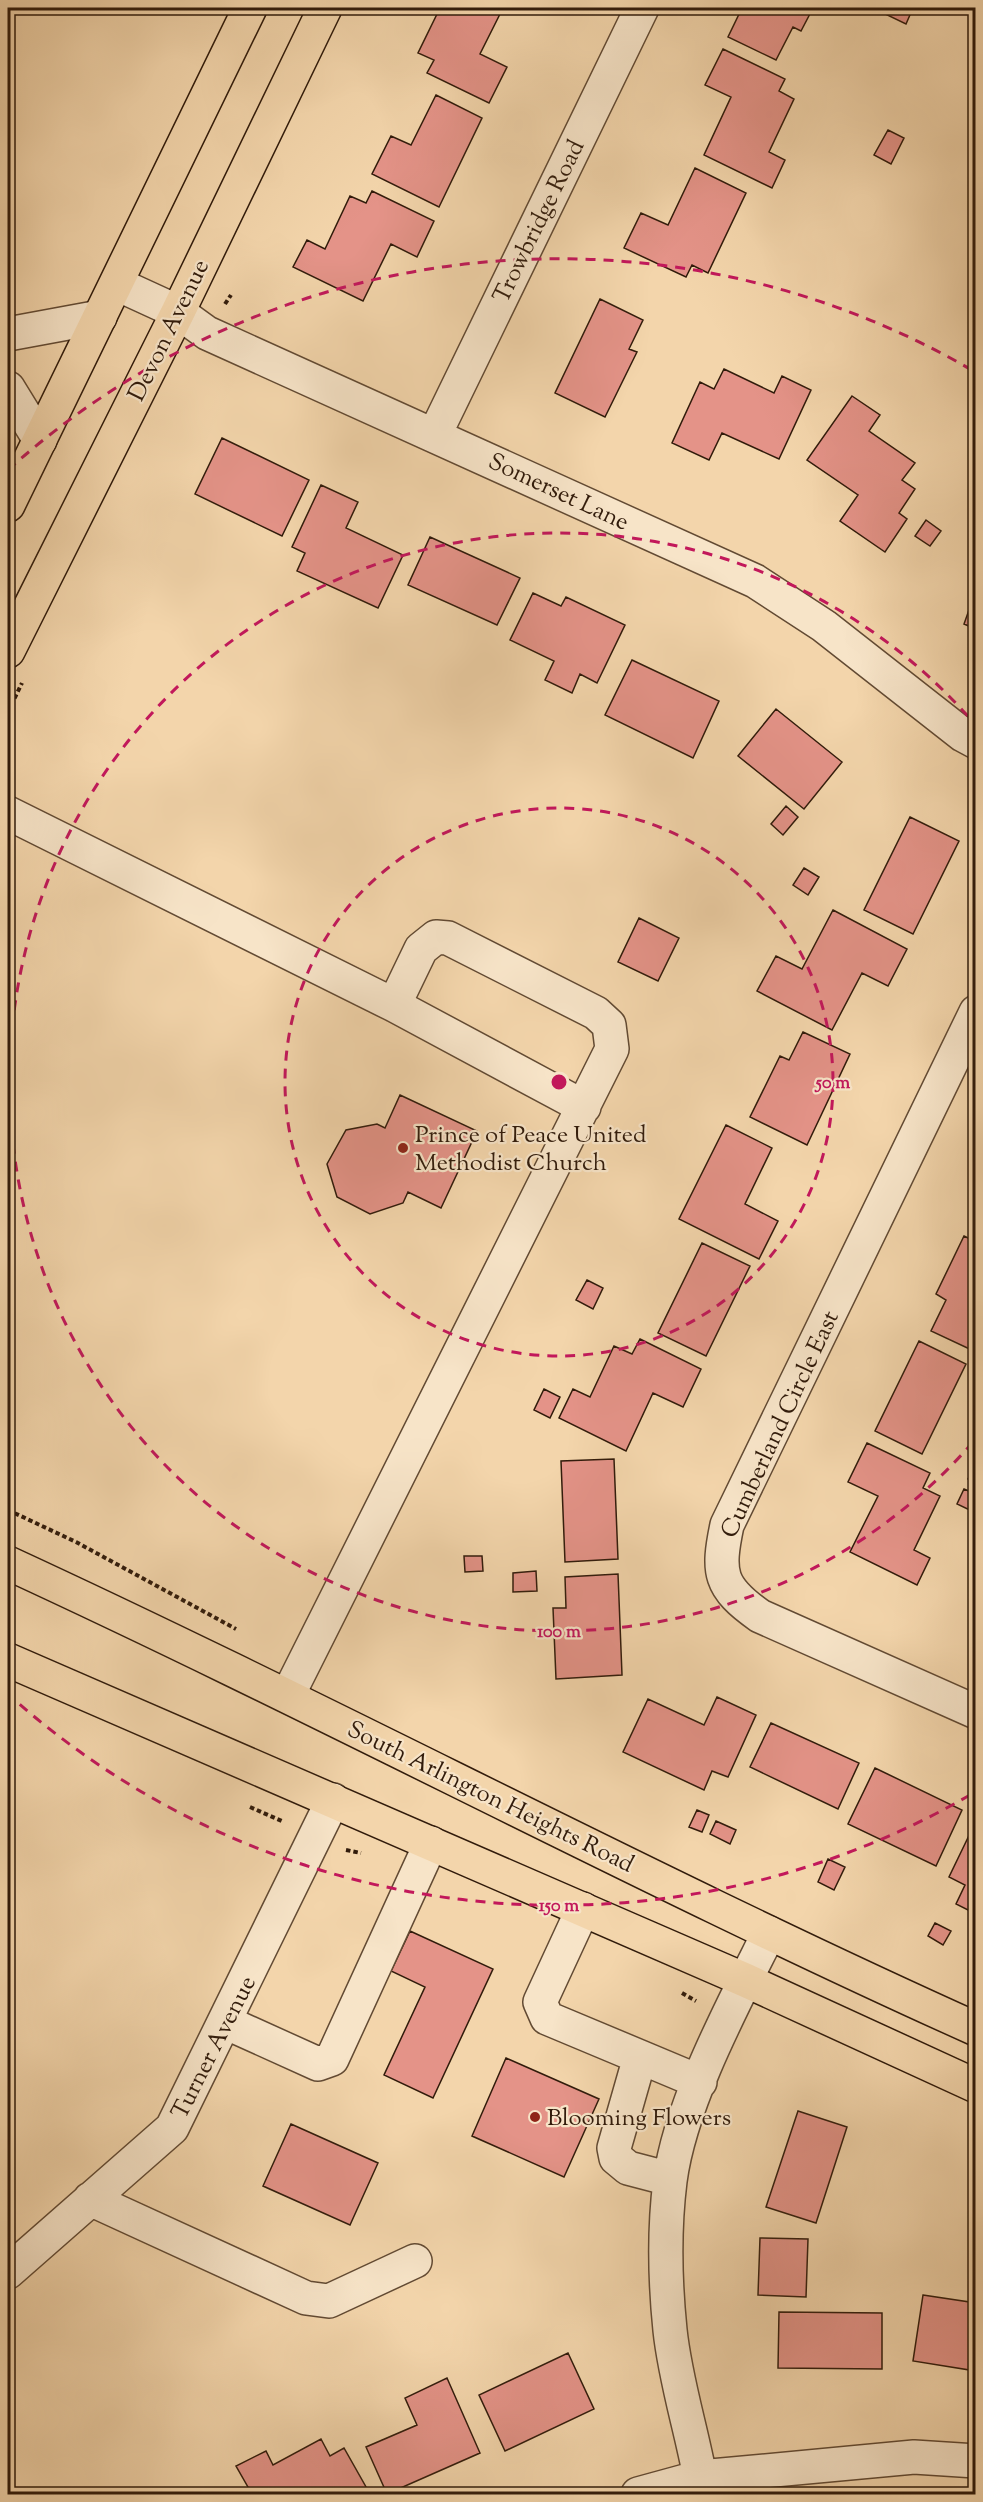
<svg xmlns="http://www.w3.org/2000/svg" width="983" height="2502" font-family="'Sorts Mill Goudy',serif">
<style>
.building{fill:#e49388;stroke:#311b0b;stroke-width:1.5}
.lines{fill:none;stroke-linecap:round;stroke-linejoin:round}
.minor-casing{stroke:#624a33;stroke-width:36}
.major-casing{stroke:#311b0b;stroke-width:36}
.path{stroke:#311b0b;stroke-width:4;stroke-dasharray:4.5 3;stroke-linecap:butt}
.minor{stroke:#f7e4c8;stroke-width:33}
.major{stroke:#f3d5ab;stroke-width:33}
.ring{fill:none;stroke:#c2185b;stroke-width:3;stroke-dasharray:10 8}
.poi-dot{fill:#8f2418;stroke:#f7e4c8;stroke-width:2}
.labels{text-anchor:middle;stroke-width:4.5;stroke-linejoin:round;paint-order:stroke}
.street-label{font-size:24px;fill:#311b0b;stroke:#f7e4c8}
.poi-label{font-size:24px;fill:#311b0b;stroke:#f7e4c8;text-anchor:start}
.centre{fill:#c2185b;stroke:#f7e4c8;stroke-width:3}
.ring-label{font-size:18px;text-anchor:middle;font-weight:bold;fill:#c2185b;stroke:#f7e4c8;stroke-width:4.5;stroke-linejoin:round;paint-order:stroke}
</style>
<rect width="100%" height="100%" fill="#f3d5ab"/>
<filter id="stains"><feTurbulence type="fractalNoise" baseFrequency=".00333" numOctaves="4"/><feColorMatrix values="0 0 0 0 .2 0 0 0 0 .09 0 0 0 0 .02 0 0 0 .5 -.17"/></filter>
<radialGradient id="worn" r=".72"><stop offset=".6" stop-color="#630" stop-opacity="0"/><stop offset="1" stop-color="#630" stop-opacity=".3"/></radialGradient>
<!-- building -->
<path class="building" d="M 440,8 L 503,8 L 480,54 L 507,67 L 489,103 L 427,73 L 434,60 L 418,53 Z
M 742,8 L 813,8 L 801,31 L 793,27 L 776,60 L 728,37 Z
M 885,8 L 913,8 L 906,24 L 883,13 Z
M 723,49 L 785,79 L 779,91 L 794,99 L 769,152 L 785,160 L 772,188 L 704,155 L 731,97 L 705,85 Z
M 436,95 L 482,118 L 439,207 L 372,174 L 391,136 L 411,145 Z
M 888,130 L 904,138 L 891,164 L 874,155 Z
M 695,168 L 746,193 L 708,273 L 692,265 L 686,277 L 624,248 L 641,213 L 668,225 Z
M 372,191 L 434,221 L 417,257 L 391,244 L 363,301 L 293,267 L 307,240 L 325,249 L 350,196 L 366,203 Z
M 600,299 L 643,320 L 629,349 L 637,352 L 605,417 L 555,393 Z
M 724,369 L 774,393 L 782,376 L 811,390 L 779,459 L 722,433 L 709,460 L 672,443 L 700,382 L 714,389 Z
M 852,396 L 880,415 L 869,431 L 915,463 L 902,480 L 915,489 L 899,513 L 907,519 L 885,552 L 840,521 L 858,495 L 807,460 Z
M 222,438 L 309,480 L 282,536 L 195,494 Z
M 321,485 L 358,502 L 346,528 L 403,555 L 378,608 L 297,571 L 305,553 L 292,547 Z
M 926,520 L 941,531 L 930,546 L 915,536 Z
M 430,537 L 520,578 L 497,625 L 408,585 Z
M 533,593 L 561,606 L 566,597 L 625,625 L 597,683 L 580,674 L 572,693 L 545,680 L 554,661 L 510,640 Z
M 975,593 L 976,593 L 976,629 L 964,624 Z
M 632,660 L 719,701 L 693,758 L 605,715 Z
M 776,709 L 842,762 L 804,809 L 738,756 Z
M 786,806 L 798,817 L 783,835 L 771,824 Z
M 910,817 L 959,841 L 913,934 L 864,910 Z
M 804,868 L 819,877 L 808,895 L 793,885 Z
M 833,910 L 907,949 L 888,986 L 862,973 L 832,1030 L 757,991 L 776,956 L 802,969 Z
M 639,918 L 679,938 L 658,981 L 618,962 Z
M 803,1032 L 850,1054 L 807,1145 L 750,1117 L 780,1056 L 789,1060 Z
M 400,1095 L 477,1131 L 441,1208 L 408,1192 L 403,1203 L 370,1214 L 337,1197 L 327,1164 L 346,1130 L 377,1124 L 385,1128 Z
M 726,1125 L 772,1148 L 745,1204 L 778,1221 L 759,1259 L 679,1219 Z
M 964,1236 L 976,1242 L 976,1352 L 931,1331 L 946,1300 L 936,1294 Z
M 702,1243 L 750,1266 L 706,1356 L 658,1333 Z
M 587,1280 L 603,1288 L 593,1309 L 576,1300 Z
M 640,1339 L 701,1369 L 683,1407 L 653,1393 L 626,1451 L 559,1418 L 573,1389 L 590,1397 L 614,1346 L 632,1354 Z
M 919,1341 L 966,1364 L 922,1454 L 875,1431 Z
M 544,1389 L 560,1397 L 550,1418 L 534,1410 Z
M 867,1443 L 930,1473 L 923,1488 L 940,1496 L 914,1550 L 930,1558 L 917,1585 L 850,1552 L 878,1496 L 848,1482 Z
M 614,1459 L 618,1559 L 565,1562 L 561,1461 Z
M 976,1464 L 976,1483 L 968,1479 Z
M 964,1489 L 976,1494 L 976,1513 L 957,1504 Z
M 464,1556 L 482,1556 L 483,1571 L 465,1572 Z
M 536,1571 L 537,1591 L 513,1592 L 513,1573 Z
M 618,1574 L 622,1675 L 556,1679 L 553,1608 L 566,1608 L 565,1577 Z
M 717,1697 L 756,1715 L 728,1777 L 712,1771 L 704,1790 L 623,1752 L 648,1699 L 704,1725 Z
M 771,1723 L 859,1763 L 838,1809 L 750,1767 Z
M 875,1768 L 962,1810 L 936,1866 L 848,1824 Z
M 697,1810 L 709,1815 L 702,1832 L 689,1827 Z
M 716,1821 L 736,1830 L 730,1844 L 710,1834 Z
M 976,1821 L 976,1914 L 956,1904 L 965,1885 L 949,1877 Z
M 828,1859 L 845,1867 L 834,1890 L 818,1882 Z
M 935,1923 L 951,1931 L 943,1945 L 928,1936 Z
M 410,1931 L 493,1969 L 433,2098 L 384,2075 L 425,1987 L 391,1971 Z
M 506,2058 L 599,2099 L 564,2177 L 472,2136 Z
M 798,2111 L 847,2127 L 816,2223 L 766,2207 Z
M 291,2124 L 378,2163 L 350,2225 L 263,2186 Z
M 760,2238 L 808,2239 L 806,2297 L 758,2295 Z
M 923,2295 L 976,2303 L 976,2371 L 913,2361 Z
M 779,2312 L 882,2313 L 882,2369 L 778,2368 Z
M 568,2353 L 594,2409 L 505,2451 L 479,2395 Z
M 447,2378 L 480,2453 L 387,2494 L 366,2447 L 417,2425 L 405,2398 Z
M 321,2439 L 330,2456 L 344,2448 L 370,2494 L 252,2494 L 236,2466 L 266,2451 L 273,2465 Z"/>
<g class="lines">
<defs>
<path id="minor" d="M 117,284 L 178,312 L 207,333 L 755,581 L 824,626 L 963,735 L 976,742
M 8,334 L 100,317
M 8,388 L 40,440
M 435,434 L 642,8
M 8,813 L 394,1005 L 584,1107
M 976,1012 L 727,1525 C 717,1573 719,1587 760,1616 L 976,1712
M 288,1695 L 612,1049 L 609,1025 L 596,1013 L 448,938 L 436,937 L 421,949 L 394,1005
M 583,1909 L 540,2002 L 547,2018 L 700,2082
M 225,2022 L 318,2064 L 332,2059 L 431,1843
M 640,2057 L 614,2148 L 616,2158 L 628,2168 L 670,2179
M 90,2199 L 306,2298 L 329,2301 L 415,2261
M 8,2272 L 172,2128 L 333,1800
M 700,2477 C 691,2428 675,2379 670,2330 C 665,2281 664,2229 670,2181 C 680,2103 734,2003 769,1933
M 638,2494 L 700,2477 L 914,2457 L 976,2461"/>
<path id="major" d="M 8,505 L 250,8
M 8,651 L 178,312 L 325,8
M 8,1563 C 333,1713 649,1882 976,2029
M 8,1660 L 745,1980 L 976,2086"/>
</defs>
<!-- minor casing -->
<use href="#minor" class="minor-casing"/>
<!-- major casing -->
<use href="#major" class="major-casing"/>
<!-- path -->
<path class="path" d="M 225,304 L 231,295
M 8,712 L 22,683
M 8,1510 L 76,1542 L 236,1629
M 250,1807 L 284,1822
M 346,1850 L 361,1853
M 682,1993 L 696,2001"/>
<!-- minor -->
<use href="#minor" class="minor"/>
<!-- major -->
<use href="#major" class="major"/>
</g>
<!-- distance rings -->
<g class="ring">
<circle cx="559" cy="1082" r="274"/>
<path d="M973 1442A549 549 0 1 1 973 722"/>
<path d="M970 1795A823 823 0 0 1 8 1694M8 470A823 823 0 0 1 970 369"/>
</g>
<!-- markers -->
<g class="poi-dot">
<circle cx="403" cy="1148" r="6"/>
<circle cx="535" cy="2117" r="6"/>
</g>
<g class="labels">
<!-- street labels -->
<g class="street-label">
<text transform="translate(538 221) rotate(-64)" y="8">Trowbridge Road</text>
<text transform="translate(168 330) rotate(-64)" y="8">Devon Avenue</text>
<text transform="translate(559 491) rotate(25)" y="8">Somerset Lane</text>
<text transform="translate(779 1424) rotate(-65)" y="8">Cumberland Circle East</text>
<text transform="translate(491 1796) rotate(26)" y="8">South Arlington Heights Road</text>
<text transform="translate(213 2047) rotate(-63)" y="8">Turner Avenue</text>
</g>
<!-- poi labels -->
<g class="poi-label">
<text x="415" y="1142">Prince of Peace United<tspan x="415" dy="28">Methodist Church</tspan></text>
<text x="547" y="2125">Blooming Flowers</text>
</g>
</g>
<circle cx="559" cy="1082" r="9" class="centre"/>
<g class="ring-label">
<text x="833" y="1088">50 m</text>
<text x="559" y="1637">100 m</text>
<text x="559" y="1911">150 m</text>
</g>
<!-- margin -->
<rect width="983" height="2502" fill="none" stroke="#f3d5ab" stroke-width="30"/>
<rect x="9" y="9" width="965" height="2484" fill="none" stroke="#311b0b" stroke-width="3"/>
<rect x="15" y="15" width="953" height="2472" fill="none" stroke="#311b0b" stroke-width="1.5"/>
<rect width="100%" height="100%" filter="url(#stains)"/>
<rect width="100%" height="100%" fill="url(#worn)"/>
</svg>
